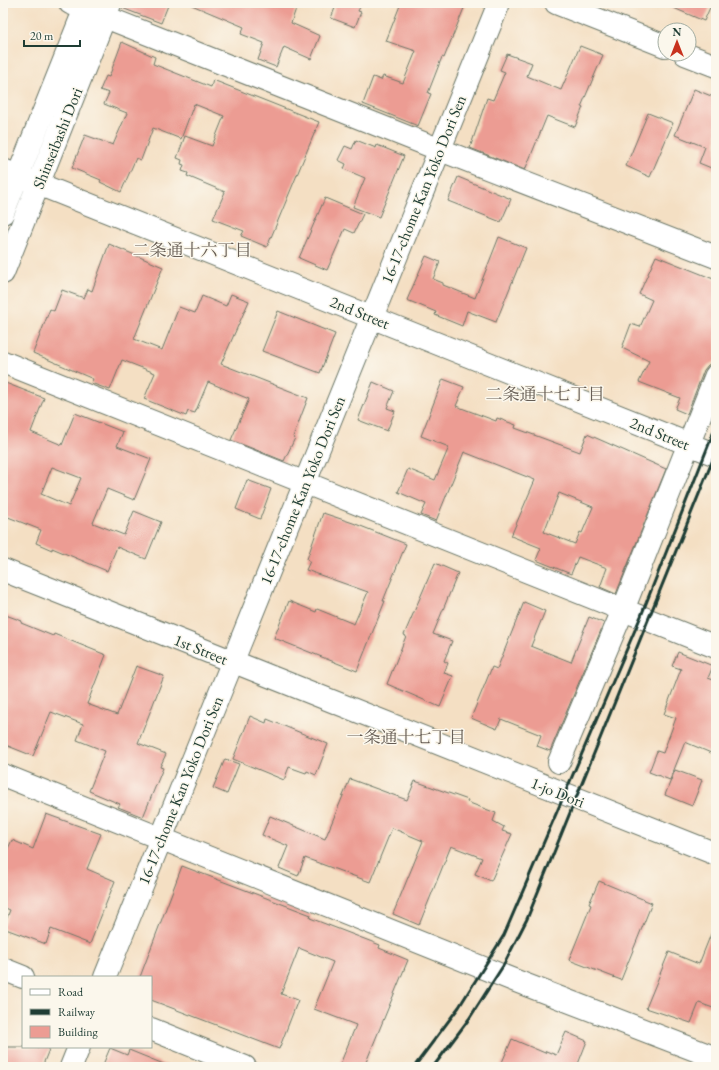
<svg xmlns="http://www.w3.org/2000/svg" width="719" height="1070" font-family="'EB Garamond','Noto Serif JP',serif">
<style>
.building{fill:#ec9c93;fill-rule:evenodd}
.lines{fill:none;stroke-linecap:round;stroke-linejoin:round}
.minor-casing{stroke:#6a7666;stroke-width:24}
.major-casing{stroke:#6a7666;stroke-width:24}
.minor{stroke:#fff;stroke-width:22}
.major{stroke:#fff;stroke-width:22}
.rail{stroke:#1f3d34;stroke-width:3}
.labels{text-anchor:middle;stroke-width:3;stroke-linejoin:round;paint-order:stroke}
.street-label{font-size:16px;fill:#1f3d34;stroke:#fbf7ec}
.neighbourhood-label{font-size:17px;fill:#675e55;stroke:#fbf7ec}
</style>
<rect width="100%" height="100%" fill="#fbf7ec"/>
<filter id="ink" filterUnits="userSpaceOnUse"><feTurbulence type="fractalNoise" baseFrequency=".025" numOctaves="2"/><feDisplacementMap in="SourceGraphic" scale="8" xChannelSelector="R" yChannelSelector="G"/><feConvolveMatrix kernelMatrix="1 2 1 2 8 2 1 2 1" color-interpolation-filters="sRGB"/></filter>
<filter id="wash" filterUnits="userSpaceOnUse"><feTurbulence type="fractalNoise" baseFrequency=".012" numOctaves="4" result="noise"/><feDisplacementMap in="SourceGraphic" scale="16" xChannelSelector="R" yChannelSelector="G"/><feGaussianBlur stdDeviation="0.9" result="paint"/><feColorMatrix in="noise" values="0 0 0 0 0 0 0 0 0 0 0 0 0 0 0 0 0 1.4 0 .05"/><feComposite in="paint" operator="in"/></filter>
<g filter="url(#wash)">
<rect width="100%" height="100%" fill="#f4dfc3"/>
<g id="blocks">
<!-- building -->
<path class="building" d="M 122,3 L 169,3 L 161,23 L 122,8 Z
M 187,3 L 298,3 L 291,23 L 320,36 L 311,59 L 284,47 L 276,67 L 258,60 L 264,43 L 241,34 L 244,27 Z
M 337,3 L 362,3 L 358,11 L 361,12 L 355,27 L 331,18 Z
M 401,3 L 466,3 L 444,58 L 442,57 L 428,93 L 431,94 L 418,126 L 363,104 L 373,77 L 381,80 L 383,76 L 403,83 L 416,51 L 386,41 Z
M 662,3 L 712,3 L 704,21 Z
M 122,42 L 155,57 L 153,64 L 211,87 L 213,80 L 319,122 L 267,247 L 241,236 L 244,231 L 213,219 L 225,192 L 187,176 L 188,173 L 182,171 L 184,165 L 181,164 L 182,160 L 177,158 L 185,136 L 212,146 L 224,116 L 194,104 L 181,139 L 153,128 L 141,160 L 136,158 L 121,192 L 100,182 L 101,180 L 72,168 L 85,135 L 113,145 L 127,113 L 104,104 L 109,93 L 100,90 L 106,76 L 109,77 Z
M 580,46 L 603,55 L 581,107 L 583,107 L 575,127 L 547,116 L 525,170 L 470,148 L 487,98 L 493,100 L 505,72 L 500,70 L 507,54 L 532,63 L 527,76 L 561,90 Z
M 694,89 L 716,98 L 716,170 L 699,163 L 705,147 L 675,135 Z
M 648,113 L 673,123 L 650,177 L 626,166 Z
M 356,140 L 376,148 L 377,145 L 404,156 L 379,217 L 353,207 L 365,178 L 344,169 L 346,164 L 338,160 L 345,146 L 352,149 Z
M 458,177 L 511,199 L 501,222 L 448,201 Z
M 325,198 L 363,214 L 354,233 L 345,229 L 327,270 L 299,258 Z
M 499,237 L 526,248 L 496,322 L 467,311 L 462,326 L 435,315 L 436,312 L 407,300 L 426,256 L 440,262 L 433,279 L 443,283 L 443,285 L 475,298 Z
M 109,244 L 163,267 L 134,339 L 162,350 L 179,307 L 195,313 L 202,296 L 226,306 L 231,294 L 249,301 L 221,364 L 308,398 L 293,437 L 295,438 L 284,461 L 231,440 L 249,399 L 208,382 L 195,413 L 188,411 L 186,416 L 144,399 L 155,373 L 122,360 L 110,390 L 91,383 L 93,379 L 33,353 L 50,309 L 54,311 L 62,290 L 84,298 L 88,289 L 92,291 Z
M 656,256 L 716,280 L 716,361 L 708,365 L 704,370 L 687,414 L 675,409 L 680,398 L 639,382 L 649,361 L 622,348 L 631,324 L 640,327 L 652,300 L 639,294 Z
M 278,311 L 335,334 L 320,373 L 262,351 Z
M 443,379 L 464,387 L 456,406 L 496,421 L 497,418 L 516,425 L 515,428 L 580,452 L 587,434 L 666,469 L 616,594 L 600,587 L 607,568 L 578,557 L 571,574 L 536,560 L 541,548 L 511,536 L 535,480 L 464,452 L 436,521 L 421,515 L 426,504 L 398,492 L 408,469 L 435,480 L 449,447 L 421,436 ZM 559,493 L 593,507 L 582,533 L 580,532 L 575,544 L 544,532 Z
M 3,382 L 44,398 L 31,432 L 62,445 L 75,413 L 123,432 L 117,446 L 151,459 L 134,500 L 107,489 L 93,523 L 124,535 L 134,511 L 161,522 L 146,559 L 117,547 L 107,571 L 52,548 L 52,550 L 36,543 L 41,530 L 3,515 ZM 52,467 L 81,478 L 69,506 L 41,494 Z
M 373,382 L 394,391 L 387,408 L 395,411 L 387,431 L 358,420 Z
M 247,480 L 271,489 L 260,519 L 236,509 Z
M 323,513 L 353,523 L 406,544 L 383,601 L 385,601 L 357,671 L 274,638 L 289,601 L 316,612 L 317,609 L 354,624 L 368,592 L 306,570 L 310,561 L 307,559 Z
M 435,563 L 458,573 L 433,634 L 452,641 L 444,661 L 448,663 L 444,673 L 453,676 L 440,707 L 387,684 L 406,636 L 404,635 Z
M 524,602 L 545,611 L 531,646 L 571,662 L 589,617 L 604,623 L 550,751 L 537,746 L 541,735 L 501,719 L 497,729 L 471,718 L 492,667 L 497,669 Z
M 3,614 L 22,621 L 21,623 L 53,636 L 54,634 L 106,655 L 87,704 L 117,715 L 136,666 L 164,676 L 138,743 L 166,754 L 160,767 L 163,768 L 143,817 L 118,807 L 120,804 L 89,791 L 105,751 L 77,740 L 83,724 L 51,712 L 33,756 L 3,744 Z
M 678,652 L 713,666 L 708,678 L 716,681 L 716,741 L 711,753 L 685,742 L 670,780 L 649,772 L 657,751 L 663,753 L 676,718 L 664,714 L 681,669 L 672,666 Z
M 250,716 L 266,723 L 267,719 L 328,744 L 316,775 L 307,771 L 306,773 L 289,767 L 284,780 L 233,759 Z
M 225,759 L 239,764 L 227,794 L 213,788 Z
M 675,770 L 702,780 L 692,806 L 665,795 Z
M 350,779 L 407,800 L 415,781 L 468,800 L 467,802 L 496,813 L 493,821 L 504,827 L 502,831 L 512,834 L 491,881 L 475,874 L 482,858 L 451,846 L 419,925 L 393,914 L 423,841 L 392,828 L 370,882 L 305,858 L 298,876 L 279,868 L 288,846 L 262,835 L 270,816 L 325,839 Z
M 46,814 L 101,834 L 87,869 L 115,881 L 90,944 L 51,929 L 46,944 L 3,928 L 10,910 L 3,907 L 3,859 L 12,840 L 33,849 Z
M 182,866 L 311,915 L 310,918 L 380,945 L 379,948 L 408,960 L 364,1067 L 339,1067 L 356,1025 L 314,1009 L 333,962 L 299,948 L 281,994 L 298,1000 L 279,1049 L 151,1000 L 151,977 L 140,977 Z
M 599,881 L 652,903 L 621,980 L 569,960 L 591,905 L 589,904 Z
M 715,924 L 716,1009 L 699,1003 L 691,1023 L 646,1008 L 669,952 L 699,964 Z
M 566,1032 L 587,1041 L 578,1064 L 585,1067 L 500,1067 L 512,1039 L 545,1053 L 546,1051 L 556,1055 Z
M 3,1047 L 50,1047 L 42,1067 L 3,1067 Z
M 110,1048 L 127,1055 L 129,1050 L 171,1067 L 102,1067 Z"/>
</g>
</g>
<g filter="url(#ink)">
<use href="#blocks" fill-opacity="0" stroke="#6a7666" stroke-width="1"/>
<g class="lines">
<defs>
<path id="minor" d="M 70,3 L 438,149 L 716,257
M 556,3 L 665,46
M 685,54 L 716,66
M 3,170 L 716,455
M 3,213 L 87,3
M 3,273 L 110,4
M 3,362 L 716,647
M 559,762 L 623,610 L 716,375
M 3,775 L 516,981 L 716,1058
M 3,969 L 23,977
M 105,977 L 499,3
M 151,1029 L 245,1067
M 71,1067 L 79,1047"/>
<path id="major" d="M 3,570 L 716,854"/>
</defs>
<!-- minor casing -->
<use href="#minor" class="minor-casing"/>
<!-- major casing -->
<use href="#major" class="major-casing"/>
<!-- minor -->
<use href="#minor" class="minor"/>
<!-- major -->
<use href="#major" class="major"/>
<!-- rail -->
<path class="rail" d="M 414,1067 L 459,1007 L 504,935 L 641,616 L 716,426
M 433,1067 L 469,1019 L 503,966 L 527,919 L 716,452"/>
</g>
</g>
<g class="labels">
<!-- street labels -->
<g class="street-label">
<text transform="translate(57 138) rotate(-68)" y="6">Shinseibashi Dori</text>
<text transform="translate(423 189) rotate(-68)" y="6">16-17-chome Kan Yoko Dori Sen</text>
<text transform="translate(360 312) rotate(22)" y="6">2nd Street</text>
<text transform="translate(660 433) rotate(22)" y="6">2nd Street</text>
<text transform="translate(302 490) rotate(-68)" y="6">16-17-chome Kan Yoko Dori Sen</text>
<text transform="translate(201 649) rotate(22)" y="6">1st Street</text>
<text transform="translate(180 790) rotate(-68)" y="6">16-17-chome Kan Yoko Dori Sen</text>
<text transform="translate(558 792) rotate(22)" y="6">1-jo Dori</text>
</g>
<!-- neighbourhood labels -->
<g class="neighbourhood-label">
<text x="192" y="256">二条通十六丁目</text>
<text x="545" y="400">二条通十七丁目</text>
<text x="406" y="743">一条通十七丁目</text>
</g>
</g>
<!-- margin -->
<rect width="719" height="1070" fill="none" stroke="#fbf7ec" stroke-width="16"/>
<!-- legend -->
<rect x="22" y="976" width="130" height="72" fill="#fbf7ec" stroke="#a3ada2"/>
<rect x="30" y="989" width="20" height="6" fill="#ffffff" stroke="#a3ada2"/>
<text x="58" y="996" font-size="12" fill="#1f3d34">Road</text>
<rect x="30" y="1009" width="20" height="6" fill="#1f3d34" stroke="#a3ada2"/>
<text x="58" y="1016" font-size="12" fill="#1f3d34">Railway</text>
<rect x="30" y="1026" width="20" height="12" fill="#ec9c93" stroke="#a3ada2"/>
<text x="58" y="1036" font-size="12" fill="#1f3d34">Building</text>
<!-- north arrow -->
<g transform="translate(677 42)"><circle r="19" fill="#fbf7ec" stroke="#a3ada2"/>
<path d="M0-3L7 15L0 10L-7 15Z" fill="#c8321e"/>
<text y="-6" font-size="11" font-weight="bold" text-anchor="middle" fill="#1f3d34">N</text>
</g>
<!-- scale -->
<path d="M24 40v6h56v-6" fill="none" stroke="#1f3d34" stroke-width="2"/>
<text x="30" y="40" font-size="12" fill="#1f3d34" stroke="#fbf7ec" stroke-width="3" paint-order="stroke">20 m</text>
</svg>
